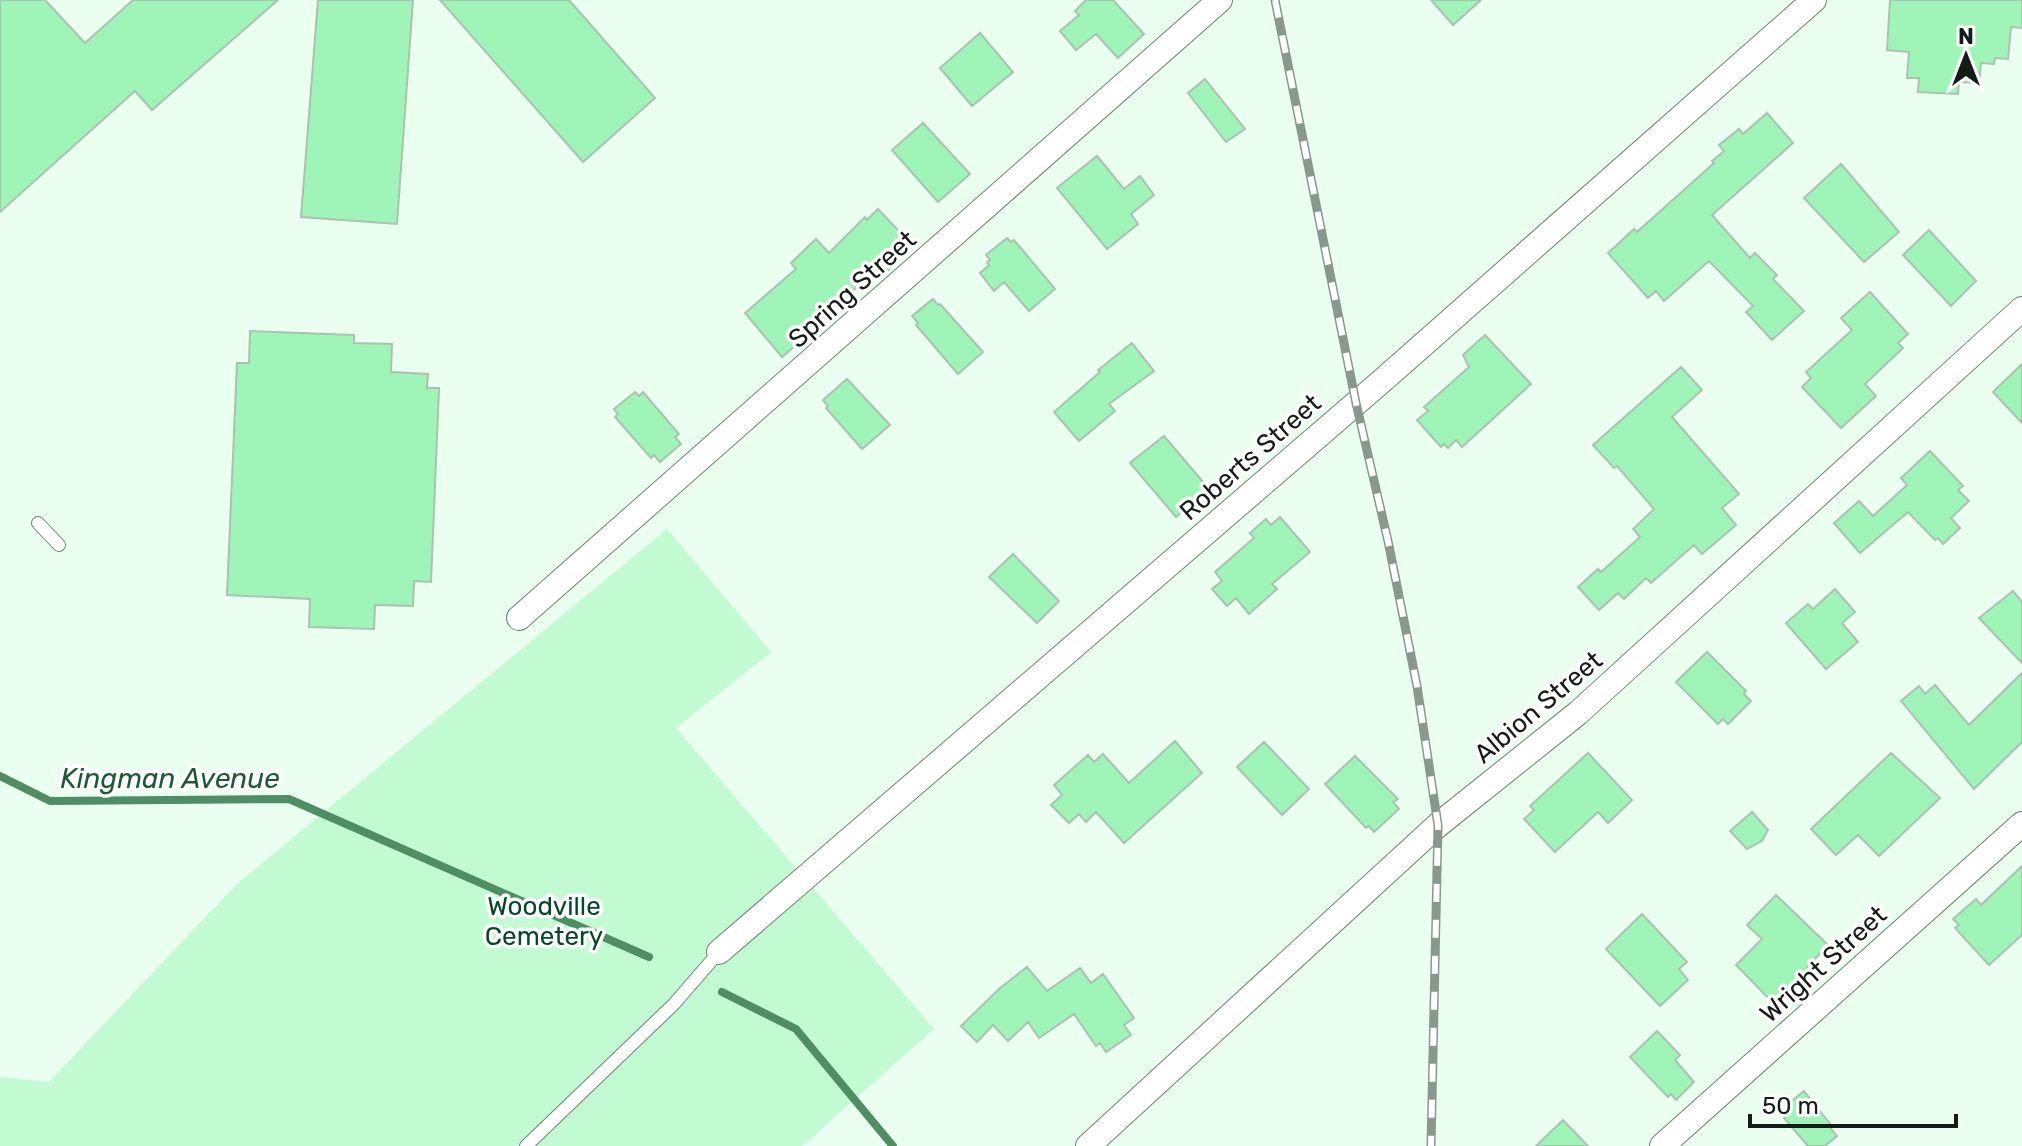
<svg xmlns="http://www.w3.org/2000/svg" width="2022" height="1146" font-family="Rubik,sans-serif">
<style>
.green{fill:#c2fbd1}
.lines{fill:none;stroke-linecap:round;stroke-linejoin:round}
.stream{stroke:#4f8d63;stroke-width:8}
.building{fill:#9ff5b8;stroke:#aac2b0;stroke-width:2}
.service-casing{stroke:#6c8271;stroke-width:14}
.minor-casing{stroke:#6c8271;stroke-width:26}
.service{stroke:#fff;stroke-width:12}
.minor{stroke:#fff;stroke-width:24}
.rail-casing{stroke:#89988d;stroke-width:9}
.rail{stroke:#fff;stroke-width:6;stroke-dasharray:18;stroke-linecap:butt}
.labels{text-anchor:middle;stroke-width:7;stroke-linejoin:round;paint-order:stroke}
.street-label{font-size:26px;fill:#131c16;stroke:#fff}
.park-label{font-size:26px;fill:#044824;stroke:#fff}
.water-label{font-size:28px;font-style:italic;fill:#1d5a34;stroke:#fff}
</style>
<rect width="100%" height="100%" fill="#eaffef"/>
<!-- green -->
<path class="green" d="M 667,529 L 771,652 L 676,728 L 934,1029 L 802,1146 L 0,1146 L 0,1077 L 49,1082 L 237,884 Z"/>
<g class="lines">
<!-- stream -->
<path class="stream" d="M 0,776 L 50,801 L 289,799 L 649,957
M 722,992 L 796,1029 L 893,1146"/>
</g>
<!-- building -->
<path class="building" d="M 0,0 L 45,0 L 85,43 L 133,0 L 278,0 L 152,110 L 135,91 L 0,212 Z
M 318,0 L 413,0 L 397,224 L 301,217 Z
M 440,0 L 569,0 L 655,98 L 583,162 Z
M 1086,0 L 1113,0 L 1144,34 L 1118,58 L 1096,34 L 1076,50 L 1060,31 L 1079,15 L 1075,11 Z
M 1431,0 L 1481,0 L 1453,25 Z
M 1890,0 L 2022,0 L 2022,28 L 2011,27 L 2008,59 L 1995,58 L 1994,64 L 1981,63 L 1979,83 L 1959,82 L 1958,94 L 1918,92 L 1919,78 L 1907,78 L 1909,52 L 1887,50 Z
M 980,33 L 1013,72 L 972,106 L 940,68 Z
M 1205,79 L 1245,129 L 1226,142 L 1188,93 Z
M 1767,113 L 1793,143 L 1712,215 L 1750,258 L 1755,253 L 1777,275 L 1773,279 L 1804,311 L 1772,340 L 1746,312 L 1753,306 L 1709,261 L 1664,301 L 1656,291 L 1648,298 L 1608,253 L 1634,229 L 1637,232 L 1714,163 L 1712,161 L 1724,151 L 1719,145 L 1739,129 L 1743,134 Z
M 923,123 L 970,174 L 938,202 L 892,150 Z
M 1097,156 L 1124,189 L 1140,176 L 1154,195 L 1131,214 L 1138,224 L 1107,249 L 1057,188 Z
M 1841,164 L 1899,232 L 1864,262 L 1804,198 Z
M 878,209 L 913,246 L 888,270 L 881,263 L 810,333 L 782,357 L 745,313 L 796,269 L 791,263 L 816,239 L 829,253 L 865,217 L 867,220 Z
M 1929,230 L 1976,281 L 1951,306 L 1903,255 Z
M 1007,238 L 1011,242 L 1014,240 L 1055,289 L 1029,311 L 1004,282 L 994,291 L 980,273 L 989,265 L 987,262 L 990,260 L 986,255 Z
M 1870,292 L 1908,334 L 1898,343 L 1903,348 L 1865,384 L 1876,396 L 1841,428 L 1802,387 L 1811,378 L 1806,372 L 1852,330 L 1841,318 Z
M 933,299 L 938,305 L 940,304 L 983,352 L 958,374 L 916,325 L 918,323 L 912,316 Z
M 250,331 L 354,335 L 354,343 L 392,344 L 391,372 L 428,374 L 427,388 L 439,388 L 431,582 L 414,581 L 413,606 L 375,605 L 374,629 L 309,627 L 310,599 L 227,595 L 237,363 L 249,363 Z
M 1485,335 L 1531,384 L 1462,447 L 1456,440 L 1448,448 L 1444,444 L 1441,447 L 1417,420 L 1428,411 L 1424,407 L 1469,367 L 1463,355 Z
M 1132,343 L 1154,371 L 1109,404 L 1115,411 L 1079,441 L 1054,412 L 1100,372 L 1098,370 Z
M 2022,364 L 2022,423 L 1993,392 Z
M 1681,367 L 1702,390 L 1672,417 L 1739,494 L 1722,508 L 1736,525 L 1702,554 L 1694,545 L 1651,583 L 1646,578 L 1624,599 L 1618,593 L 1599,610 L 1578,587 L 1598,569 L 1601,572 L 1640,537 L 1633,529 L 1654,509 L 1617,466 L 1614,468 L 1593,445 Z
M 847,379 L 890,425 L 862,449 L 826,408 L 828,406 L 823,400 Z
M 635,392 L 639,396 L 643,392 L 679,434 L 675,437 L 681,444 L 660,462 L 654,455 L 651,458 L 615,417 L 618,414 L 614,409 Z
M 1164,436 L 1209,489 L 1176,517 L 1130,463 Z
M 1930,451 L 1963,486 L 1958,490 L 1969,501 L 1951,518 L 1960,528 L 1943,544 L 1938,538 L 1935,540 L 1908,512 L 1860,553 L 1834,523 L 1859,501 L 1873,516 L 1907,485 L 1901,478 Z
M 1280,517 L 1310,552 L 1272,584 L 1277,589 L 1249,614 L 1236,598 L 1227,606 L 1212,589 L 1222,581 L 1215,572 L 1254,538 L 1250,533 L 1266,519 L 1271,525 Z
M 1013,554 L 1059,601 L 1037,623 L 989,577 Z
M 1835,589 L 1855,612 L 1842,623 L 1858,642 L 1826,669 L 1786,623 L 1808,604 L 1813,609 Z
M 2013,591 L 2022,602 L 2022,663 L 1979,618 Z
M 1707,652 L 1746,691 L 1744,694 L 1751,701 L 1728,724 L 1723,719 L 1718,724 L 1676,682 Z
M 2022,673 L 2022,742 L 1974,789 L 1901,701 L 1919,686 L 1925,694 L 1935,685 L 1969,725 Z
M 1175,741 L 1202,773 L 1124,843 L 1096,812 L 1086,822 L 1079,814 L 1069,823 L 1051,805 L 1062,795 L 1054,785 L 1088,755 L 1094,762 L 1103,754 L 1129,783 Z
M 1264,742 L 1309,789 L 1282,815 L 1237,767 Z
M 1588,753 L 1632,800 L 1608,823 L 1598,812 L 1555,852 L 1524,819 L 1534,810 L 1530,806 Z
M 1891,753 L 1940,798 L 1879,856 L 1858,835 L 1836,855 L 1811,829 Z
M 1355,756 L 1398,799 L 1393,802 L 1399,809 L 1374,832 L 1369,826 L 1366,828 L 1325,784 Z
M 1752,812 L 1768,830 L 1762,841 L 1747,849 L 1730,831 Z
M 2022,866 L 2022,935 L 1989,965 L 1955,928 L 1959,925 L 1953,919 L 1976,899 L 1981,905 Z
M 1776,895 L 1828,945 L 1798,977 L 1802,980 L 1776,1006 L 1736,965 L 1762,939 L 1747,925 Z
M 1642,914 L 1687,962 L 1679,969 L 1688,980 L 1660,1006 L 1606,949 Z
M 1027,967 L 1047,991 L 1080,968 L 1091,983 L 1103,974 L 1134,1018 L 1124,1025 L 1131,1035 L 1106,1052 L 1100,1043 L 1096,1046 L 1074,1014 L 1039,1038 L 1028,1022 L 1008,1041 L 993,1025 L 977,1042 L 961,1026 L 999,989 Z
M 1657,1031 L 1680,1055 L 1675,1060 L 1694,1082 L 1676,1100 L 1671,1094 L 1668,1097 L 1630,1057 Z
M 1804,1091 L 1831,1125 L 1829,1126 L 1837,1136 L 1825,1146 L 1808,1146 L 1784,1118 L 1791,1112 L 1786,1106 Z
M 1563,1120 L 1588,1146 L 1536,1146 Z"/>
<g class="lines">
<defs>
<path id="service" d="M 38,523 L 59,545
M 526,1146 L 674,1004 L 719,952"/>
<path id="minor" d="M 519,618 L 1220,0
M 719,952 L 1383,380 L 1814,0
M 1088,1146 L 1438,825 L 1578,713 L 2022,309
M 1662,1146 L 2022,824"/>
</defs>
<!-- service casing -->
<use href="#service" class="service-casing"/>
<!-- minor casing -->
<use href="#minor" class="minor-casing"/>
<!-- service -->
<use href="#service" class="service"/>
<!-- minor -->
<use href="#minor" class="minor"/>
<defs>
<path id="rail" d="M 1275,0 L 1356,403 L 1388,541 L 1417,686 L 1438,825 L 1431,1146"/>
</defs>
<!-- rail casing -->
<use href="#rail" class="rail-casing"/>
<!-- rail -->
<use href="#rail" class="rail"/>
</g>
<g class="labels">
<!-- street labels -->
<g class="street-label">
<text transform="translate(852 289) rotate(-42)" y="9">Spring Street</text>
<text transform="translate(1250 457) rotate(-41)" y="9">Roberts Street</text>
<text transform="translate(1538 707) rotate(-40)" y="9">Albion Street</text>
<text transform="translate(1823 964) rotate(-42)" y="9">Wright Street</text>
</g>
<!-- park labels -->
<g class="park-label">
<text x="544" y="915">Woodville<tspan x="544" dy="30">Cemetery</tspan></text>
</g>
<!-- water labels -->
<g class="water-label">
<text x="170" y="788">Kingman Avenue</text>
</g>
</g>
<!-- north arrow -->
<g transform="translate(1966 56)" stroke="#ffffff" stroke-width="6" paint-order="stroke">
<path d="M0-6L14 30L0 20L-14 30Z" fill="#131c16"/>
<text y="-12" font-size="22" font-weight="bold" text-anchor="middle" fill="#131c16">N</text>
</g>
<!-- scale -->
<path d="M1750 1114v12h206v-12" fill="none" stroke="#131c16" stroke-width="4"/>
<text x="1762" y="1114" font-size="24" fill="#131c16" stroke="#ffffff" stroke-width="6" paint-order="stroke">50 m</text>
</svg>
